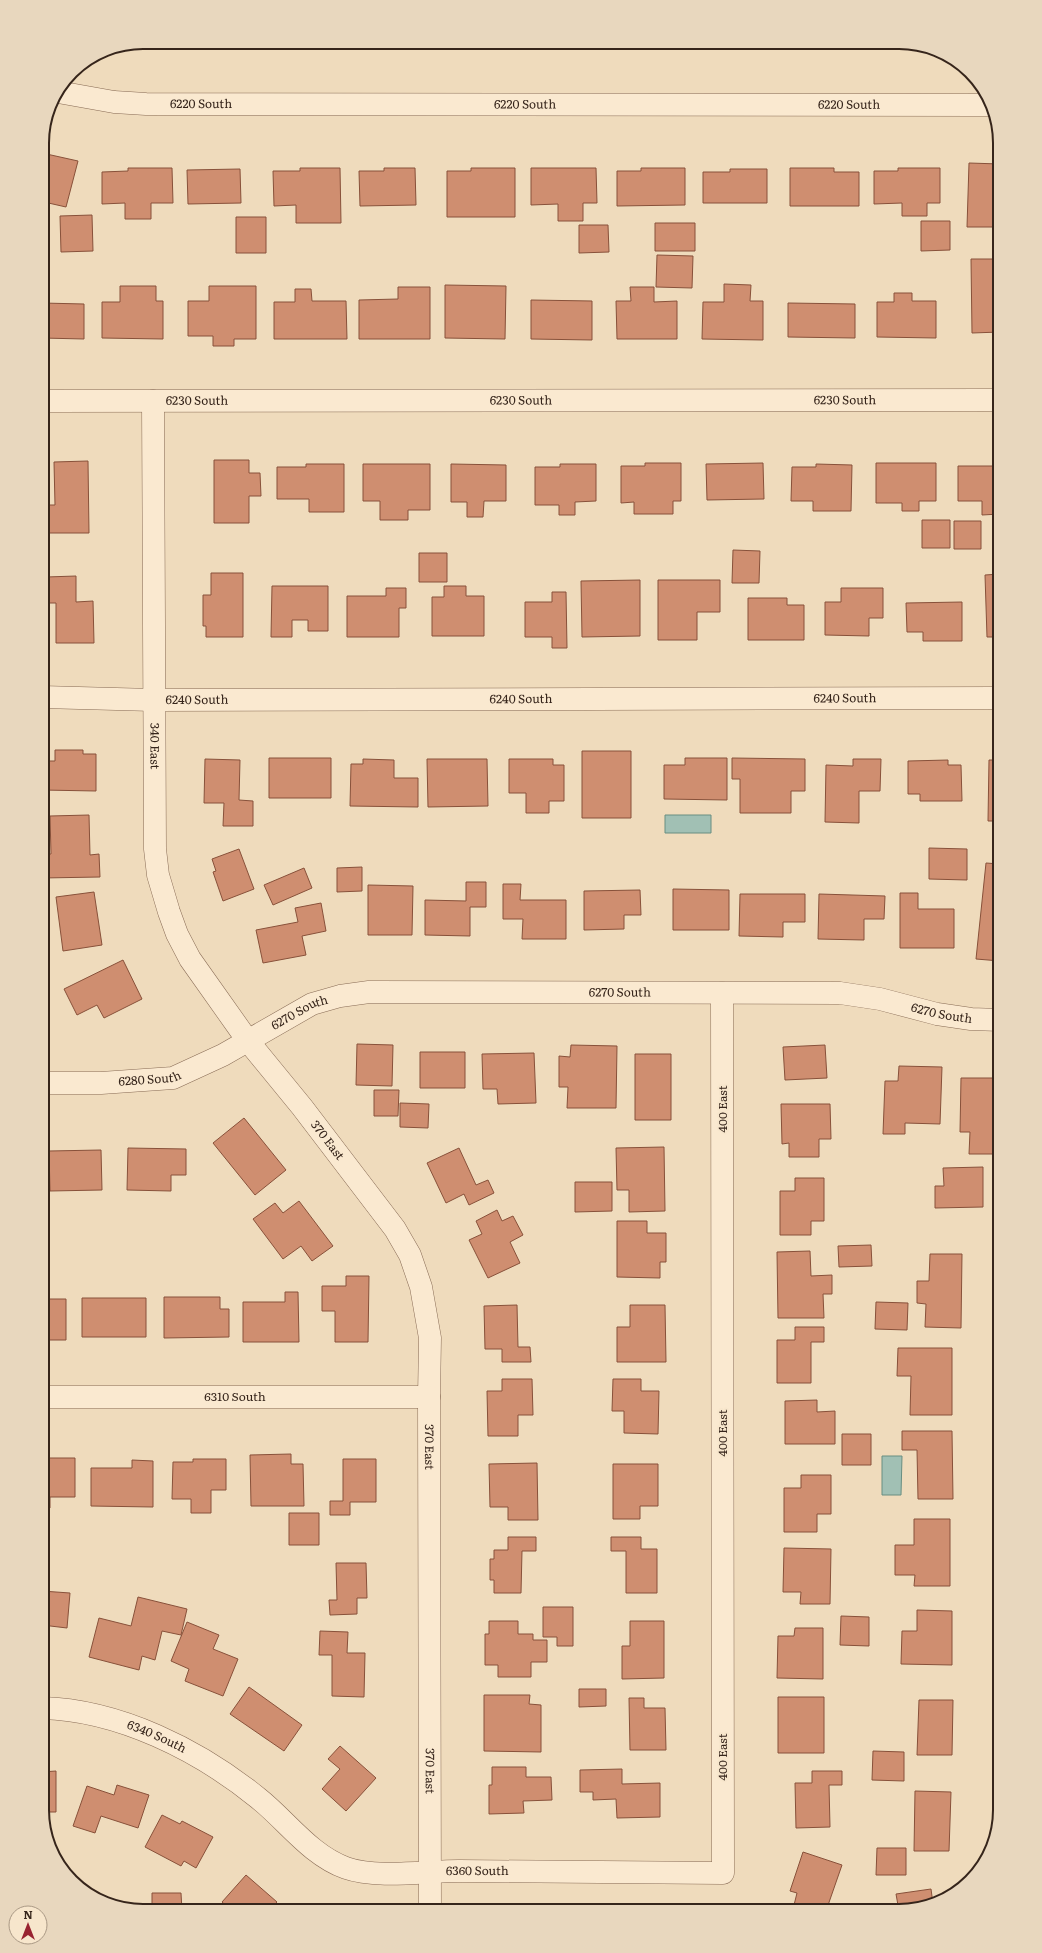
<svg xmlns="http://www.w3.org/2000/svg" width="1042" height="1953" font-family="Literata,serif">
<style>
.water{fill:#a1c0b4;stroke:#688e81}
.building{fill:#cf8e70;stroke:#88513a}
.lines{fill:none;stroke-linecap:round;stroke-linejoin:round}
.minor-casing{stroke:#886b55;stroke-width:23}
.minor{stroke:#fae9d0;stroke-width:22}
.labels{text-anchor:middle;stroke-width:4;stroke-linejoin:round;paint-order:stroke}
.street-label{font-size:12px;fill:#36251b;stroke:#f7e6cc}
.rim{fill:none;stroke:#36251b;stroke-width:2}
</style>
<rect width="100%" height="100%" fill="#efdbbc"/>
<!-- water -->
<path class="water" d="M 665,815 L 711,815 L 711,833 L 665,833 Z
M 882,1456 L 902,1456 L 901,1495 L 882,1495 Z"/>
<!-- building -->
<path class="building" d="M 175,42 L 233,42 L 233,43 L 175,43 Z
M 254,42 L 311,42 L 311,43 L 254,43 Z
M 328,42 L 389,42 L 389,43 Z
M 407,42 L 476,42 L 476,43 L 407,43 Z
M 491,42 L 548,42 L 548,43 Z
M 567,42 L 627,42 L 627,43 L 567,43 Z
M 647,42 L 707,42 L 707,43 L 647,43 Z
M 802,42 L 864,42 L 864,43 L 802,43 Z
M 42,153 L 78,161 L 66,207 L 44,202 L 46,194 L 42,193 Z
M 969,163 L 1000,164 L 1000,227 L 967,227 Z
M 128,168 L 172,168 L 173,203 L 151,203 L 151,219 L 125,219 L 125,203 L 102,204 L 102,172 L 128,171 Z
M 300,168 L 340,168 L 341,223 L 296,223 L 296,205 L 274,206 L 273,171 L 300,171 Z
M 384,168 L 415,168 L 416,205 L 360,206 L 359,171 L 384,171 Z
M 471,168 L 515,168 L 515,217 L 447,217 L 447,171 L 471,171 Z
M 531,168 L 596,168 L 597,203 L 583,203 L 583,221 L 558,221 L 558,204 L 531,205 Z
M 641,168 L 685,168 L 685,205 L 617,206 L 617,171 L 641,171 Z
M 790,168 L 834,168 L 834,172 L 859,172 L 859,206 L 790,206 Z
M 898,168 L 940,168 L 940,203 L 927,203 L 927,216 L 902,216 L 902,203 L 874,204 L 874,171 L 898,171 Z
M 240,169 L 241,203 L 188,204 L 187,170 Z
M 730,169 L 767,169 L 767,203 L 703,203 L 703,172 L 730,172 Z
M 92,215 L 93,251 L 61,252 L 60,216 Z
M 236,217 L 266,217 L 266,253 L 236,253 Z
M 921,221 L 950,221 L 950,250 L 921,251 Z
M 655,223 L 695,223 L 695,251 L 655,251 Z
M 579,225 L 608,225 L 609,252 L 579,253 Z
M 657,255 L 693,256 L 692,288 L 656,287 Z
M 971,259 L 1000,259 L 1000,332 L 972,333 Z
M 724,284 L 751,285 L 750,301 L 763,301 L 763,340 L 702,339 L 703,302 L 724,302 Z
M 445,285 L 506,286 L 505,339 L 445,338 Z
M 120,286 L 156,286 L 156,301 L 163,301 L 163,339 L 102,338 L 102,302 L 120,302 Z
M 209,286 L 256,286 L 256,339 L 234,339 L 234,346 L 213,346 L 213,336 L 188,336 L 188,301 L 209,301 Z
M 398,287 L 430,287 L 430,339 L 359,339 L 359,300 L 398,299 Z
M 630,287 L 654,287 L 654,302 L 677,301 L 677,339 L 617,339 L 616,301 L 631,301 Z
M 295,289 L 311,289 L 312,301 L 346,301 L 347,339 L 274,339 L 274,302 L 295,302 Z
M 894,293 L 912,293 L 912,301 L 936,301 L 936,338 L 877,337 L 877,302 L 894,302 Z
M 531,300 L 592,301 L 592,340 L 531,339 Z
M 42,303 L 84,304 L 84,339 L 42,338 Z
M 788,303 L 855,304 L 855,338 L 788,337 Z
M 214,460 L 249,460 L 249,473 L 260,473 L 261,496 L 249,496 L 249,523 L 214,523 Z
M 88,461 L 89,533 L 43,533 L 43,505 L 55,505 L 54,462 Z
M 645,463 L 681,463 L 681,501 L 673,501 L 673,514 L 634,514 L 634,502 L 621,503 L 621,466 L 645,466 Z
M 763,463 L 764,499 L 707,500 L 706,464 Z
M 876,463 L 936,463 L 936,501 L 919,501 L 919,511 L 902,511 L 902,503 L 876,503 Z
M 306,464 L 344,464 L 344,512 L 309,512 L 309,499 L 277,499 L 277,467 L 306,467 Z
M 363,464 L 430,464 L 430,510 L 408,510 L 408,520 L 380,520 L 380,501 L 363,501 Z
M 451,464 L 506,465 L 506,501 L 484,501 L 483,517 L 467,517 L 467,502 L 451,502 Z
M 560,464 L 596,464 L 596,501 L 575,502 L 575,515 L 559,515 L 559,505 L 535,505 L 535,467 L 560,467 Z
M 816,464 L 852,465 L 851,511 L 813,511 L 813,501 L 791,501 L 792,467 L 816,467 Z
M 958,466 L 1000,466 L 1000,514 L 982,515 L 982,501 L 958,501 Z
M 922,520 L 950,520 L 950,548 L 922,548 Z
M 954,521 L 981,521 L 981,549 L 954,549 Z
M 733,550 L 760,551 L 759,583 L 732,583 Z
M 419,553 L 447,553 L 447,582 L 419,582 Z
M 211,573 L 243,573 L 243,637 L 206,637 L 206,626 L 203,626 L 203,595 L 211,595 Z
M 1000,574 L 1000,637 L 987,637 L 985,575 Z
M 76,576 L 76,602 L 93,601 L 94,643 L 56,643 L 56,603 L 46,603 L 46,577 Z
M 640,580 L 640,636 L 582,637 L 581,581 Z
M 658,580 L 720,580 L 720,612 L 697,612 L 697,640 L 658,640 Z
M 272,586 L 328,586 L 328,631 L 308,631 L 308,620 L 292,620 L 292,637 L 271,637 Z
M 444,586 L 466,586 L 466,596 L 484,596 L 484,636 L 432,636 L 432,597 L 444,597 Z
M 386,588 L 406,588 L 406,608 L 399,608 L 399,637 L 347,637 L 347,596 L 386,596 Z
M 841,588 L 883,588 L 883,618 L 869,618 L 869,636 L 825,635 L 825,602 L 841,602 Z
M 552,592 L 566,592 L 567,648 L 552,648 L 552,637 L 525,637 L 525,602 L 552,602 Z
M 748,598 L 787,598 L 787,605 L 804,605 L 804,640 L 748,640 Z
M 962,602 L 962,641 L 923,641 L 923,632 L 907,632 L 906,603 Z
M 55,750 L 83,750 L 83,754 L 96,754 L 96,791 L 42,790 L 42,761 L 55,761 Z
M 582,751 L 631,751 L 631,818 L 582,818 Z
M 269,758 L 331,758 L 331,798 L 269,798 Z
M 685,758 L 727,758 L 727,800 L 664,799 L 664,765 L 685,765 Z
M 732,758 L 805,759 L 805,791 L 791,791 L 791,813 L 740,813 L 740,779 L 732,779 Z
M 205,759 L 240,760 L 239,800 L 253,801 L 253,826 L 223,826 L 224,803 L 204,803 Z
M 363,759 L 394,760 L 394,778 L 418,778 L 418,807 L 350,806 L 351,764 L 363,764 Z
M 427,759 L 487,759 L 488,806 L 428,807 Z
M 509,759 L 553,759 L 553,765 L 564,765 L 564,801 L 549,801 L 549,813 L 526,813 L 526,793 L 509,793 Z
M 853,759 L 881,759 L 880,791 L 859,791 L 859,823 L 825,822 L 826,765 L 853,766 Z
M 948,760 L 948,765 L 961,765 L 962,801 L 920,801 L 920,794 L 908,794 L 908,761 Z
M 989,760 L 1000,760 L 1000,821 L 988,821 Z
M 89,815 L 90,855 L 99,854 L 100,877 L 42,878 L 42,854 L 51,854 L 50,816 Z
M 929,848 L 967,849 L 967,880 L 929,879 Z
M 239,849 L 254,889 L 223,901 L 213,872 L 216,871 L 212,859 Z
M 986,863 L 1000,864 L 1000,961 L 976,959 Z
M 362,867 L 362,891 L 337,892 L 337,868 Z
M 304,868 L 312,888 L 273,905 L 264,885 Z
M 466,882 L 486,882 L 486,907 L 470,907 L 470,936 L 425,935 L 425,900 L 466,901 Z
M 503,884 L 521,884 L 520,900 L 566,900 L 566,939 L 522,939 L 523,919 L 503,919 Z
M 368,885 L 413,886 L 412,935 L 368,935 Z
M 673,889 L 729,890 L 729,930 L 673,930 Z
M 640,890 L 641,915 L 624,915 L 624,929 L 584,930 L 584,891 Z
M 94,892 L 102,945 L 63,951 L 56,897 Z
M 900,893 L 918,893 L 918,909 L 954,909 L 954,948 L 900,948 Z
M 740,894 L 805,894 L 805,922 L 783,922 L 783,937 L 739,936 Z
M 819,894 L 885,896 L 884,919 L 864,919 L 864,940 L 818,939 Z
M 321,903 L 326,931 L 302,936 L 306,955 L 263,963 L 256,930 L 298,922 L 295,908 Z
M 123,960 L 142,999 L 104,1018 L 97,1005 L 77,1015 L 64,989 Z
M 357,1044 L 393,1045 L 392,1086 L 356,1085 Z
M 571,1045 L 617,1046 L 616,1108 L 567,1108 L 568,1087 L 559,1087 L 559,1056 L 570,1057 Z
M 825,1045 L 827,1078 L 785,1080 L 783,1047 Z
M 420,1052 L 465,1052 L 465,1088 L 420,1088 Z
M 534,1053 L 536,1103 L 498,1104 L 497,1089 L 483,1089 L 482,1054 Z
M 635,1054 L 671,1054 L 671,1120 L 635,1120 Z
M 899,1066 L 942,1067 L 940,1124 L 905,1123 L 905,1134 L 883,1134 L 885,1081 L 898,1081 Z
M 961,1078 L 1000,1078 L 1000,1154 L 969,1154 L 970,1132 L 960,1132 Z
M 374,1090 L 399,1090 L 398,1116 L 374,1116 Z
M 400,1103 L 429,1104 L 428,1128 L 400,1127 Z
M 781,1104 L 830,1104 L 831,1139 L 819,1139 L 819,1157 L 789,1157 L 789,1143 L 782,1144 Z
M 244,1118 L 286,1170 L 255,1195 L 213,1143 Z
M 664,1147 L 665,1211 L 629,1212 L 629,1190 L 617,1190 L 616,1148 Z
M 128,1148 L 186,1149 L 186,1175 L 171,1175 L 171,1191 L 127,1190 Z
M 459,1148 L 476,1185 L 488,1180 L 494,1193 L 469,1205 L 464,1194 L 446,1203 L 427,1163 Z
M 101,1150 L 102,1190 L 50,1191 L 49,1151 Z
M 983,1167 L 983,1207 L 935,1208 L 935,1186 L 944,1186 L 943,1168 Z
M 795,1178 L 824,1178 L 824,1221 L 811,1221 L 811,1235 L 780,1235 L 780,1191 L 795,1191 Z
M 575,1182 L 612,1182 L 612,1211 L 575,1212 Z
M 299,1201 L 333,1246 L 312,1261 L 301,1246 L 283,1259 L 253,1219 L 275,1203 L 283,1213 Z
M 497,1210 L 502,1221 L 513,1216 L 523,1235 L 510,1242 L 520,1263 L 488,1278 L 469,1240 L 482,1234 L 476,1221 Z
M 617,1221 L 647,1221 L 647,1233 L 666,1233 L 666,1262 L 660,1262 L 660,1278 L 617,1277 Z
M 871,1245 L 872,1266 L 839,1267 L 838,1246 Z
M 810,1251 L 811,1276 L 832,1275 L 832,1294 L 823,1294 L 824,1318 L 778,1318 L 777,1252 Z
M 930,1254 L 962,1254 L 961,1328 L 925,1327 L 926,1304 L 917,1303 L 917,1281 L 929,1281 Z
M 346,1276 L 369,1276 L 368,1342 L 335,1342 L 335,1311 L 322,1311 L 322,1286 L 346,1286 Z
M 285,1292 L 298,1292 L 299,1342 L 243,1342 L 243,1302 L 285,1302 Z
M 164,1297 L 220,1297 L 220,1309 L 229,1309 L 229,1337 L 164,1338 Z
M 82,1298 L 146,1298 L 146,1337 L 82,1337 Z
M 42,1299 L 66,1299 L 66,1340 L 42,1340 Z
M 876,1302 L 908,1303 L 907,1330 L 875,1329 Z
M 517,1305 L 518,1347 L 530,1347 L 531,1362 L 502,1362 L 502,1349 L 485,1349 L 484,1306 Z
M 630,1305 L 665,1305 L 666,1362 L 617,1362 L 617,1327 L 630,1327 Z
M 795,1327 L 824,1327 L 824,1342 L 811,1342 L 811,1383 L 777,1383 L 777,1340 L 795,1340 Z
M 898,1348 L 952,1348 L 952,1415 L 910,1415 L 911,1376 L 897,1376 Z
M 502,1379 L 532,1379 L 533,1415 L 518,1415 L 518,1436 L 488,1436 L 487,1391 L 502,1391 Z
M 613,1379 L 641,1379 L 641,1391 L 659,1391 L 658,1434 L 624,1433 L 624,1411 L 612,1411 Z
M 817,1400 L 817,1412 L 835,1411 L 835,1444 L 785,1444 L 785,1401 Z
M 902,1431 L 952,1431 L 953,1499 L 918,1499 L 917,1450 L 902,1450 Z
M 842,1434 L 871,1434 L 871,1465 L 842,1465 Z
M 291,1454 L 291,1464 L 303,1464 L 304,1506 L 251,1506 L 250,1455 Z
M 42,1458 L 75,1458 L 75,1497 L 50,1497 L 50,1508 L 42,1508 Z
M 193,1459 L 226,1459 L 226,1490 L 211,1490 L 211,1513 L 191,1513 L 191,1499 L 172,1499 L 173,1462 L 193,1462 Z
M 343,1459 L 376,1459 L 376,1502 L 350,1502 L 350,1515 L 330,1515 L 330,1501 L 343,1501 Z
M 132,1460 L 153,1461 L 153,1507 L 91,1506 L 91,1468 L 132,1468 Z
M 537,1463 L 538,1520 L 508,1520 L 508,1507 L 490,1507 L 489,1464 Z
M 613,1464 L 658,1464 L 658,1506 L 640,1506 L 640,1519 L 613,1519 Z
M 801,1475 L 831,1475 L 831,1514 L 817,1514 L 817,1532 L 784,1532 L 784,1488 L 801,1488 Z
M 289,1513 L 319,1513 L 319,1545 L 289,1545 Z
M 914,1519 L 950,1519 L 950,1586 L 914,1586 L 915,1575 L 895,1575 L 895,1545 L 914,1545 Z
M 508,1537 L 536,1537 L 536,1551 L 522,1551 L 521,1593 L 494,1593 L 494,1580 L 490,1580 L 490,1559 L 494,1559 L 494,1550 L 508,1550 Z
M 611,1537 L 641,1537 L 641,1549 L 657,1549 L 657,1593 L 626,1593 L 626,1551 L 611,1551 Z
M 784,1548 L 831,1549 L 830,1604 L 800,1604 L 801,1592 L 783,1592 Z
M 336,1563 L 366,1563 L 367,1598 L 357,1598 L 357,1614 L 330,1615 L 329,1600 L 337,1600 Z
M 42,1591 L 70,1593 L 67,1628 L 42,1625 Z
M 138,1597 L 187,1609 L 181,1635 L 162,1631 L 155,1660 L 142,1656 L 139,1670 L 89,1657 L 99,1618 L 131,1626 Z
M 543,1607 L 573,1607 L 573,1646 L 557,1646 L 557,1637 L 543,1637 Z
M 917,1610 L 952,1611 L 952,1665 L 901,1664 L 902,1631 L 917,1631 Z
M 841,1616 L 869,1617 L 869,1646 L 840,1645 Z
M 489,1621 L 518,1621 L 518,1634 L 533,1634 L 533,1640 L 547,1640 L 547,1662 L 531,1662 L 531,1677 L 498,1677 L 498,1665 L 485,1665 L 485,1634 L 489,1634 Z
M 630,1621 L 664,1621 L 664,1678 L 622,1679 L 622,1646 L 630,1646 Z
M 187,1622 L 219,1635 L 213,1649 L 238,1659 L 223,1696 L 185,1681 L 189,1669 L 171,1661 Z
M 795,1628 L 823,1628 L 823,1679 L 777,1678 L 778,1636 L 794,1636 Z
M 320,1631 L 348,1632 L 347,1653 L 365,1653 L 364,1697 L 332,1696 L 332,1655 L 319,1655 Z
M 249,1687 L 302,1725 L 284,1751 L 230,1714 Z
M 579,1689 L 606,1689 L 606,1706 L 579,1707 Z
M 484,1695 L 530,1695 L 529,1704 L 541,1705 L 541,1752 L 484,1751 Z
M 778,1697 L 824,1697 L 824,1753 L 778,1753 Z
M 629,1698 L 644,1698 L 644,1708 L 665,1708 L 666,1750 L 630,1750 Z
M 919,1700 L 953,1700 L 952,1755 L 917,1755 Z
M 340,1746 L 376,1778 L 346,1811 L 322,1789 L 340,1769 L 328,1759 Z
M 873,1751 L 904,1752 L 904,1781 L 872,1780 Z
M 492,1767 L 526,1767 L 526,1777 L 551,1777 L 552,1800 L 523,1801 L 524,1813 L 489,1814 L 489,1785 L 492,1785 Z
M 622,1769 L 622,1784 L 660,1783 L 660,1817 L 617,1818 L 616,1799 L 593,1800 L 593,1792 L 580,1792 L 580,1770 Z
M 56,1771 L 56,1812 L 43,1812 L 42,1772 Z
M 812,1771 L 842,1771 L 842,1785 L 829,1785 L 830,1827 L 796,1828 L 795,1783 L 812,1783 Z
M 117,1785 L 149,1795 L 138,1828 L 101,1816 L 95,1833 L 73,1826 L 87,1786 L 114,1795 Z
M 915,1791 L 951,1792 L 949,1851 L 914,1851 Z
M 162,1815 L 180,1824 L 182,1821 L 213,1837 L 196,1868 L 184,1861 L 181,1866 L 145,1847 Z
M 877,1848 L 906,1848 L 906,1875 L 876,1875 Z
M 803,1852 L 842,1865 L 826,1911 L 812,1911 L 794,1905 L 797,1893 L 790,1891 Z
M 246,1875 L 277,1902 L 273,1906 L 278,1911 L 232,1911 L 222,1902 Z
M 931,1889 L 933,1904 L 899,1911 L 896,1894 Z
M 152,1893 L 181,1893 L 182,1911 L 152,1911 Z"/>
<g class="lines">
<defs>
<g id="minor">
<path id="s1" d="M 58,92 L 114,102 L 146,104 L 992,105"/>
<path id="s2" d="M 42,401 L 1000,400"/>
<path id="s3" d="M 153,401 L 155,849 L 158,875 L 169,912 L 177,934 L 190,959 L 248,1041 L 302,1107 L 395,1229 L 410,1255 L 421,1287 L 430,1338 L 429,1397 L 430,1911"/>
<path id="s4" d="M 42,697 L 153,700 L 1000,698"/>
<path id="s5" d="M 42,1083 L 101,1083 L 173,1078 L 223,1055 L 312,1004 L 340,996 L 369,992 L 840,993 L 880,999 L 937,1014 L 971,1019 L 1000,1020"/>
<path id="s6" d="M 42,1397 L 429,1397"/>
<path id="s7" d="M 42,1708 C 119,1710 199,1750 258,1798 C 287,1821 310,1855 346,1868 C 377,1879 426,1871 459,1871 C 547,1871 635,1872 723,1873 L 722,993"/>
</g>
</defs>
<!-- minor casing -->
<use href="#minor" class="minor-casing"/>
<!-- minor -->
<use href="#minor" class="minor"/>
</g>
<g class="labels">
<!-- street labels -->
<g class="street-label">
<text dy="4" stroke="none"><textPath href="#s1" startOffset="144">6220 South</textPath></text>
<text dy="4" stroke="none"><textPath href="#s1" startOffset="468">6220 South</textPath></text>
<text dy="4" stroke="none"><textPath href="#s1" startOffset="792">6220 South</textPath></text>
<text dy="4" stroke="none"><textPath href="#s2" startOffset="803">6230 South</textPath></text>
<text dy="4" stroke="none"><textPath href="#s2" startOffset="155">6230 South</textPath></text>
<text dy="4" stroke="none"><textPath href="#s2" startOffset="479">6230 South</textPath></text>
<text dy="4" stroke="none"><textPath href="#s4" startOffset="803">6240 South</textPath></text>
<text dy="4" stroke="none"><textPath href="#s4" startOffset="479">6240 South</textPath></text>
<text dy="4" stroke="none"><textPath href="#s4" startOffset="155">6240 South</textPath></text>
<text dy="4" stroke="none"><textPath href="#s3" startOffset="345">340 East</textPath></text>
<text dy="4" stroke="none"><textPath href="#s5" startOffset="598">6270 South</textPath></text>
<text dy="4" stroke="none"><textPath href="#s5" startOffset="922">6270 South</textPath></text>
<text dy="4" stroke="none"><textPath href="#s5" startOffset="274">6270 South</textPath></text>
<text dy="4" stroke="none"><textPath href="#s5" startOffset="108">6280 South</textPath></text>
<text transform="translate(723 1109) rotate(-90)" y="4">400 East</text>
<text dy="4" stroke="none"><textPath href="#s3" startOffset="792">370 East</textPath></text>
<text dy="4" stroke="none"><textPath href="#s6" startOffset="193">6310 South</textPath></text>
<text transform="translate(723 1433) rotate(-90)" y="4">400 East</text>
<text dy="4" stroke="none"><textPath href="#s3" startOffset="1128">370 East</textPath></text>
<text dy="4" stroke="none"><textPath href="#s7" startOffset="119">6340 South</textPath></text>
<text transform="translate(723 1757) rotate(-90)" y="4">400 East</text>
<text dy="4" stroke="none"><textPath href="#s3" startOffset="1452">370 East</textPath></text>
<text dy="4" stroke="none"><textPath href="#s7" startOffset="483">6360 South</textPath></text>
</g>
</g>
<!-- crop -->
<path d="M0 0H1042V1953H0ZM143 49H899A94 94 0 0 1 993 143V1810A94 94 0 0 1 899 1904H143A94 94 0 0 1 49 1810V143A94 94 0 0 1 143 49Z" fill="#e8d7be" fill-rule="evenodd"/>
<path class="rim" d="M143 49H899A94 94 0 0 1 993 143V1810A94 94 0 0 1 899 1904H143A94 94 0 0 1 49 1810V143A94 94 0 0 1 143 49Z"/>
<!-- north arrow -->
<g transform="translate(28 1925)"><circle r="19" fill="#f7e6cc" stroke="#aa9985"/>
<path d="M0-3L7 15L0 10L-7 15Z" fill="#992330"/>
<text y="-6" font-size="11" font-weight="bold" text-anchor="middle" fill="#36251b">N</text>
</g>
</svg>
